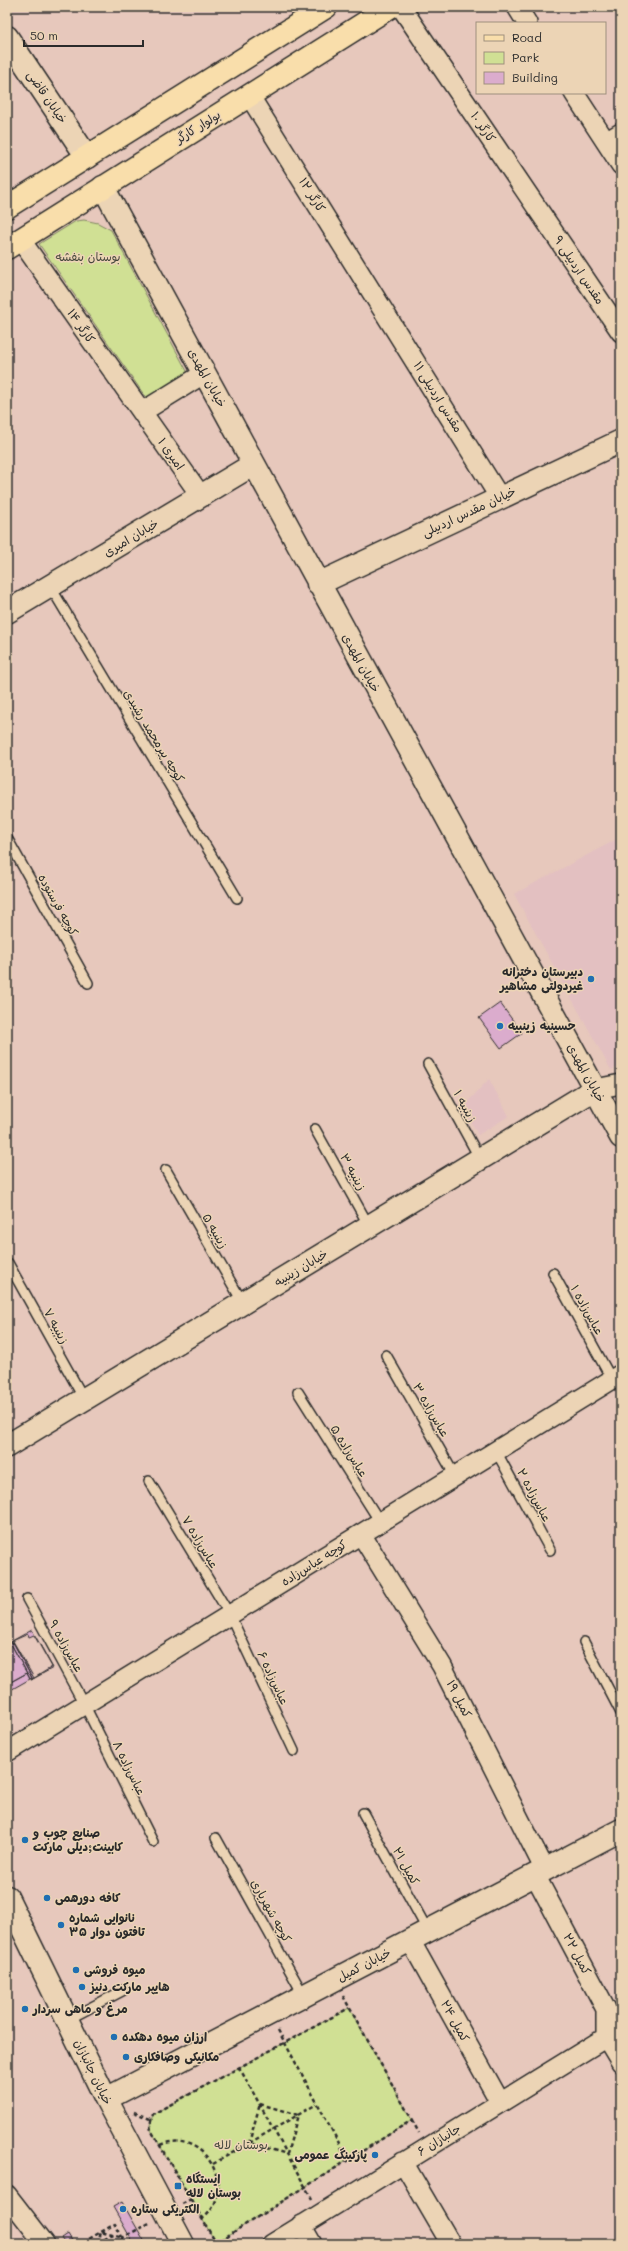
<svg xmlns="http://www.w3.org/2000/svg" width="628" height="2251" font-family="Mali,'Playpen Sans Arabic',sans-serif">
<style>
.built{fill:#e3c0c1}
.green{fill:#d0e094;stroke:#7e8660}
.building{fill:#dbaccd;stroke:#2b2b2b}
.lines{fill:none;stroke-linecap:round;stroke-linejoin:round}
.lane-casing{stroke:#2b2b2b;stroke-width:12}
.street-casing{stroke:#2b2b2b;stroke-width:22}
.secondary-casing{stroke:#2b2b2b;stroke-width:25}
.primary-casing{stroke:#2b2b2b;stroke-width:25}
.path{stroke:#2b2b2b;stroke-width:2.5;stroke-dasharray:4 3;stroke-linecap:butt}
.lane{stroke:#ecd4b5;stroke-width:9}
.street{stroke:#ecd4b5;stroke-width:19}
.secondary{stroke:#ecd4b5;stroke-width:22}
.primary{stroke:#f9deab;stroke-width:22}
.poi-dot{fill:#1f6fb2;stroke:#ecd4b5;stroke-width:1.5}
.labels{text-anchor:middle;stroke-width:3;stroke-linejoin:round;paint-order:stroke}
.street-label{font-size:12px;fill:#2b2b2b;stroke:#ecd4b5}
.park-label{font-size:12px;fill:#44463b;stroke:#ecd4b5}
.poi-label{font-size:12px;font-weight:bold;fill:#2b2b2b;stroke:#ecd4b5;text-anchor:start}
</style>
<rect width="100%" height="100%" fill="#e7c8bc"/>
<filter id="ink" filterUnits="userSpaceOnUse"><feTurbulence type="fractalNoise" baseFrequency=".025" numOctaves="2"/><feDisplacementMap in="SourceGraphic" scale="8" xChannelSelector="R" yChannelSelector="G"/><feConvolveMatrix kernelMatrix="1 2 1 2 8 2 1 2 1" color-interpolation-filters="sRGB"/></filter>
<g filter="url(#ink)">
<!-- built -->
<path class="built" d="M 621,837 L 621,1065 L 611,1070 L 514,894 Z
M 489,1079 L 509,1116 L 478,1135 L 463,1107 Z"/>
<!-- green -->
<path class="green" d="M 84,220 L 98,223 L 111,230 L 188,373 L 147,399 L 39,244 L 76,221 Z
M 349,2008 L 412,2120 L 216,2243 L 151,2130 L 150,2125 L 153,2114 Z"/>
<!-- building -->
<path class="building" d="M 500,1003 L 522,1033 L 501,1048 L 479,1018 Z
M 32,1630 L 53,1668 L 31,1680 L 52,1667 L 34,1635 L 29,1637 L 28,1634 L 10,1642 Z
M 13,1641 L 34,1678 L 31,1680 L 32,1678 L 13,1642 L 10,1642 Z
M 10,1642 L 27,1673 L 7,1684 L 7,1644 Z
M 13,1642 L 32,1678 L 30,1679 L 11,1644 Z
M 27,1673 L 30,1679 L 7,1692 L 7,1684 Z
M 122,2202 L 146,2244 L 134,2244 L 113,2207 Z
M 68,2234 L 74,2244 L 66,2244 L 62,2238 Z"/>
<g class="lines">
<defs>
<path id="lane" d="M 50,586 L 237,898
M 7,838 L 88,983
M 428,1064 L 480,1159
M 315,1129 L 369,1226
M 166,1170 L 243,1303
M 8,1263 L 84,1399
M 553,1273 L 612,1380
M 386,1355 L 455,1476
M 298,1392 L 380,1522
M 496,1451 L 550,1550
M 149,1481 L 230,1615 L 294,1751
M 27,1599 L 84,1704 L 153,1842
M 584,1642 L 621,1713
M 363,1813 L 428,1931
M 216,1838 L 304,1996
M 67,2020 L 124,1990"/>
<path id="street" d="M 401,7 L 621,332
M 517,7 L 527,23
M 574,93 L 621,165
M 249,95 L 500,498
M 606,142 L 621,133
M 20,239 L 201,496
M 142,412 L 205,373
M 595,1089 L 621,1084
M 361,1534 L 442,1666 L 545,1870
M 7,1752 L 621,1374
M 535,1875 L 606,2009 L 606,2037
M 410,1940 L 500,2102
M 606,2037 L 621,2062
M 403,2162 L 451,2244
M 7,2195 L 45,2244
M 301,2225 L 312,2244
M 272,2244 L 621,2028"/>
<path id="secondary" d="M 7,37 L 87,157
M 103,187 L 621,1137
M 318,584 L 621,441
M 7,612 L 254,464
M 7,1446 L 595,1089
M 7,1897 L 106,2099 L 183,2244
M 106,2099 L 621,1830"/>
<path id="primary" d="M 7,207 L 326,7
M 7,248 L 390,7"/>
</defs>
<!-- lane casing -->
<use href="#lane" class="lane-casing"/>
<!-- street casing -->
<use href="#street" class="street-casing"/>
<!-- secondary casing -->
<use href="#secondary" class="secondary-casing"/>
<!-- primary casing -->
<use href="#primary" class="primary-casing"/>
<!-- path -->
<path class="path" d="M 343,1996 L 412,2120 L 216,2243 L 151,2130 L 150,2125 L 153,2114 L 349,2008
M 278,2030 L 348,2160
M 239,2067 L 312,2199
M 260,2104 L 298,2115 L 287,2154 L 249,2143 Z
M 134,2112 L 150,2119
M 412,2120 L 419,2133
M 160,2145 C 204,2126 240,2191 202,2219
M 213,2164 L 317,2104
M 182,2204 L 191,2199
M 115,2242 L 151,2222
M 98,2243 L 112,2235 L 116,2244
M 89,2244 L 87,2240 L 115,2224 L 126,2244
M 98,2244 L 101,2232 L 123,2238 L 121,2244"/>
<!-- lane -->
<use href="#lane" class="lane"/>
<!-- street -->
<use href="#street" class="street"/>
<!-- secondary -->
<use href="#secondary" class="secondary"/>
<!-- primary -->
<use href="#primary" class="primary"/>
</g>
</g>
<!-- markers -->
<g class="poi-dot">
<circle cx="591" cy="979" r="4"/>
<circle cx="500" cy="1026" r="4"/>
<circle cx="25" cy="1840" r="4"/>
<circle cx="47" cy="1898" r="4"/>
<circle cx="61" cy="1925" r="4"/>
<circle cx="76" cy="1970" r="4"/>
<circle cx="82" cy="1987" r="4"/>
<circle cx="25" cy="2009" r="4"/>
<circle cx="114" cy="2037" r="4"/>
<circle cx="126" cy="2057" r="4"/>
<circle cx="375" cy="2155" r="4"/>
<rect x="174" y="2182" width="8" height="8" rx="2"/>
<circle cx="123" cy="2209" r="4"/>
</g>
<g class="labels">
<!-- street labels -->
<g class="street-label">
<text transform="translate(47 97) rotate(56)" y="4">خیابان قاضی</text>
<text transform="translate(198 127) rotate(-32)" y="4">بولوار کارگر</text>
<text transform="translate(483 127) rotate(56)" y="4">کارگر ۱۰</text>
<text transform="translate(312 195) rotate(58)" y="4">کارگر ۱۲</text>
<text transform="translate(579 270) rotate(56)" y="4">مقدس اردبیلی ۹</text>
<text transform="translate(81 326) rotate(55)" y="4">کارگر ۱۴</text>
<text transform="translate(207 378) rotate(61)" y="4">خیابان المهدی</text>
<text transform="translate(438 397) rotate(58)" y="4">مقدس اردبیلی ۱۱</text>
<text transform="translate(171 454) rotate(55)" y="4">امیری ۱</text>
<text transform="translate(469 512) rotate(-25)" y="4">خیابان مقدس اردبیلی</text>
<text transform="translate(131 538) rotate(-31)" y="4">خیابان امیری</text>
<text transform="translate(361 663) rotate(61)" y="4">خیابان المهدی</text>
<text transform="translate(154 736) rotate(59)" y="4">کوچه پیرمحمد رشیدی</text>
<text transform="translate(58 905) rotate(61)" y="4">کوچه فرستوده</text>
<text transform="translate(586 1073) rotate(61)" y="4">خیابان المهدی</text>
<text transform="translate(465 1106) rotate(61)" y="4">زینبیه ۱</text>
<text transform="translate(353 1172) rotate(61)" y="4">زینبیه ۳</text>
<text transform="translate(215 1231) rotate(60)" y="4">زینبیه ۵</text>
<text transform="translate(301 1268) rotate(-31)" y="4">خیابان زینبیه</text>
<text transform="translate(587 1310) rotate(61)" y="4">عباس‌زاده ۱</text>
<text transform="translate(56 1326) rotate(61)" y="4">زینبیه ۷</text>
<text transform="translate(431 1410) rotate(60)" y="4">عباس‌زاده ۳</text>
<text transform="translate(349 1451) rotate(58)" y="4">عباس‌زاده ۵</text>
<text transform="translate(534 1495) rotate(62)" y="4">عباس‌زاده ۲</text>
<text transform="translate(200 1542) rotate(59)" y="4">عباس‌زاده ۷</text>
<text transform="translate(314 1563) rotate(-32)" y="4">کوچه عباس‌زاده</text>
<text transform="translate(66 1646) rotate(61)" y="4">عباس‌زاده ۹</text>
<text transform="translate(273 1678) rotate(65)" y="4">عباس‌زاده ۶</text>
<text transform="translate(459 1699) rotate(63)" y="4">کمیل ۱۹</text>
<text transform="translate(129 1768) rotate(64)" y="4">عباس‌زاده ۸</text>
<text transform="translate(406 1866) rotate(61)" y="4">کمیل ۲۱</text>
<text transform="translate(271 1911) rotate(61)" y="4">کوچه شهریاری</text>
<text transform="translate(577 1954) rotate(62)" y="4">کمیل ۲۲</text>
<text transform="translate(364 1965) rotate(-27)" y="4">خیابان کمیل</text>
<text transform="translate(455 2021) rotate(61)" y="4">کمیل ۲۴</text>
<text transform="translate(93 2072) rotate(64)" y="4">خیابان جانبازان</text>
<text transform="translate(439 2140) rotate(-32)" y="4">جانبازان ۶</text>
</g>
<!-- park labels -->
<g class="park-label">
<text x="88" y="261">بوستان بنفشه</text>
<text x="241" y="2149">بوستان لاله</text>
</g>
<!-- poi labels -->
<g class="poi-label">
<text x="583" y="976" text-anchor="end">دبیرستان دخترانه<tspan x="583" dy="14">غیردولتی مشاهیر</tspan></text>
<text x="508" y="1030">حسینیه زینبیه</text>
<text x="33" y="1837">صنایع چوب و<tspan x="33" dy="14">کابینت;دیلی مارکت</tspan></text>
<text x="55" y="1902">کافه دورهمی</text>
<text x="69" y="1922">نانوایی شماره<tspan x="69" dy="14">۳۵ تافتون دوار</tspan></text>
<text x="84" y="1974">میوه فروشی</text>
<text x="90" y="1991">هایپر مارکت دنیز</text>
<text x="33" y="2013">مرغ و ماهی سردار</text>
<text x="122" y="2041">ارزان میوه دهکده</text>
<text x="134" y="2061">مکانیکی وصافکاری</text>
<text x="367" y="2159" text-anchor="end">پارکینگ عمومی</text>
<text x="186" y="2183">ایستگاه<tspan x="186" dy="14">بوستان لاله</tspan></text>
<text x="131" y="2213">الکتریکی ستاره</text>
</g>
</g>
<!-- margin -->
<rect width="628" height="2251" fill="none" stroke="#ecd4b5" stroke-width="24"/>
<rect x="12" y="12" width="604" height="2227" fill="none" stroke="#2b2b2b" stroke-width="1.5" filter="url(#ink)"/>
<!-- legend -->
<rect x="476" y="22" width="130" height="72" fill="#ecd4b5" stroke="#9f907e"/>
<rect x="484" y="35" width="20" height="6" fill="#f9deab" stroke="#9f907e"/>
<text x="512" y="42" font-size="12" fill="#2b2b2b">Road</text>
<rect x="484" y="52" width="20" height="12" fill="#d0e094" stroke="#9f907e"/>
<text x="512" y="62" font-size="12" fill="#2b2b2b">Park</text>
<rect x="484" y="72" width="20" height="12" fill="#dbaccd" stroke="#9f907e"/>
<text x="512" y="82" font-size="12" fill="#2b2b2b">Building</text>
<!-- scale -->
<path d="M24 40v6h119v-6" fill="none" stroke="#2b2b2b" stroke-width="2"/>
<text x="30" y="40" font-size="12" fill="#2b2b2b" stroke="#ecd4b5" stroke-width="3" paint-order="stroke">50 m</text>
</svg>
